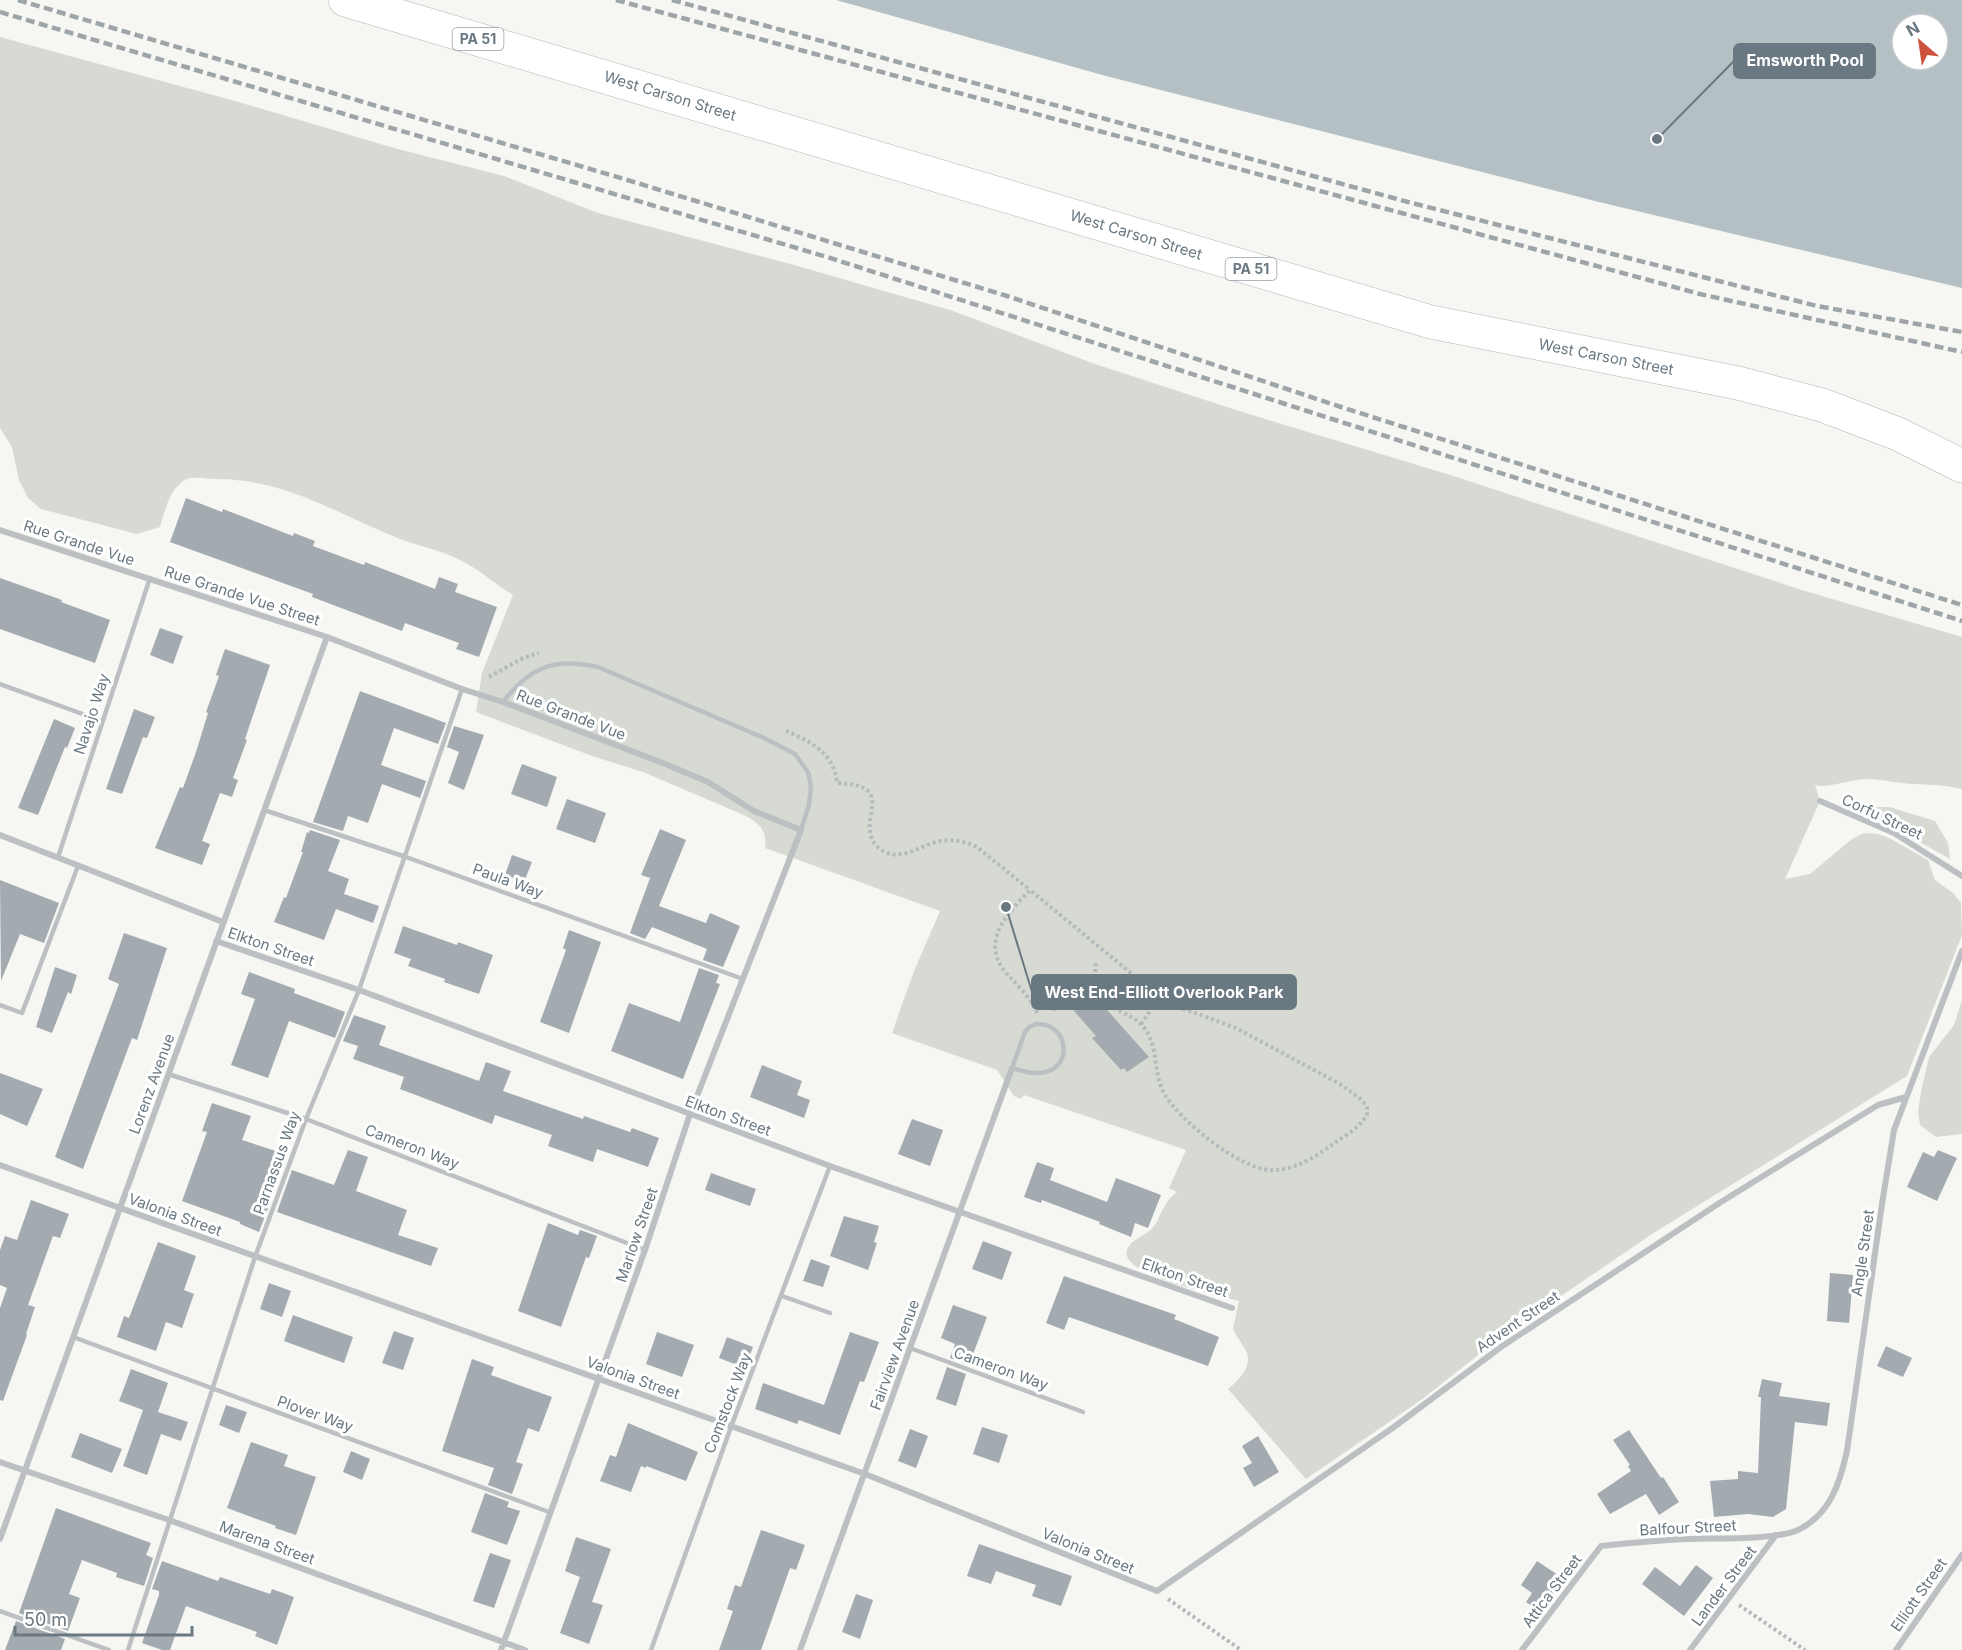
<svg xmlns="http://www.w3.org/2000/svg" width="1962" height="1650" font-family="Inter,sans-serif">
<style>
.green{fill:#d6dad3}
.water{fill:#b4c0c3;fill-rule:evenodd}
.building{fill:#a4abb0}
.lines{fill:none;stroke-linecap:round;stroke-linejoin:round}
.primary-casing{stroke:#b0b5b7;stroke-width:34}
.path{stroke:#b6babc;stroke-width:4;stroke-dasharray:3 3;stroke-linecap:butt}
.service{stroke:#bcc0c3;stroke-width:4.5}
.minor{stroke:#bcc0c3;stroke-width:6}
.primary{stroke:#fff;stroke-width:33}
.rail{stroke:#9ea5a9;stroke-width:4.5;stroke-dasharray:9 4.5;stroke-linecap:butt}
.labels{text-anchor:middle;stroke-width:6;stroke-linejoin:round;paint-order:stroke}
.shield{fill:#fff;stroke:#96a0a7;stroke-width:1.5}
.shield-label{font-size:14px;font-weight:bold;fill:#697881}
.street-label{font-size:15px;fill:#697881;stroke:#fff}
.leader{fill:none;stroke:#697881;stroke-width:2}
.callout-dot{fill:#697881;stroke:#fff;stroke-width:2}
.callout{fill:#697881;stroke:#697881;stroke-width:2}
.callout-label{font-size:16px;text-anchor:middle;font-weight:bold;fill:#fff}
</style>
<rect width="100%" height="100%" fill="#f6f6f3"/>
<!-- green -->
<path class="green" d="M 0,37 L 235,101 L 394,148 L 504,176 L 598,213 L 794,265 L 950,310 L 1095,364 L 1239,411 L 1447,474 L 1805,591 L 1962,637 L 1962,789 C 1942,784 1922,785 1902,783 C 1891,782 1880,779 1869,779 C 1851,778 1829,789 1815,785 L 1820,801 L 1785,879 L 1810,874 L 1852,839 L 1864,833 L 1878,834 L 1891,839 L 1928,860 L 1935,880 L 1953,893 L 1961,903 L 1962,935 L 1907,1076 L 1652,1234 L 1501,1337 L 1421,1400 L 1306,1479 L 1228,1389 C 1238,1381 1252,1367 1247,1353 C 1243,1344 1236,1337 1233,1328 L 1239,1301 C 1221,1296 1118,1275 1127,1250 C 1131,1238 1148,1236 1154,1226 C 1164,1211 1162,1204 1177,1192 L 1169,1188 L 1186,1150 L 1024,1095 L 1021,1099 L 1014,1096 L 997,1070 L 892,1033 L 914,971 L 940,911 L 765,848 C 768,831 758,822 744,815 L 643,772 L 592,756 L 476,712 L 482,673 L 513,595 C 495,584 479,569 460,560 C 439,549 416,546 395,537 C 334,512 286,480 218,479 C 210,479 199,477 190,478 C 171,483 165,510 160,527 L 137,534 L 41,509 L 28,498 L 19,480 L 12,447 L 0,428 Z
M 1876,807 L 1889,807 L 1935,821 L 1948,843 L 1950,859 L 1868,813 L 1869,810 Z
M 1962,1000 L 1962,1134 L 1936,1137 L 1920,1125 L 1918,1111 L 1922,1087 L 1929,1057 L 1954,1025 Z"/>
<!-- water -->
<path class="water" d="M 836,0 L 1962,0 L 1962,288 L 1599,202 L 1106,76 ZM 1902,24 L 1938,24 L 1938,60 L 1902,60 Z"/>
<!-- building -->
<path class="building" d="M 186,498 L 222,512 L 223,509 L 293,536 L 294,533 L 315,541 L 313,546 L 364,565 L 365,562 L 435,589 L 439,577 L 458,584 L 455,592 L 497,607 L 479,657 L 456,649 L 459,643 L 405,623 L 402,631 L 312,597 L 313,594 L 170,542 Z
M 0,578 L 62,600 L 61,602 L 110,620 L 95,663 L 0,629 Z
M 160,628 L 183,636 L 173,664 L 150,655 Z
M 225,649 L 270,665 L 245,739 L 247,740 L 233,778 L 238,780 L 232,797 L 220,793 L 202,841 L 210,844 L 202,865 L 155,848 L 180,787 L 183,788 L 196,752 L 208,713 L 206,712 L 219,676 L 216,675 Z
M 360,691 L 446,723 L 438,744 L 394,728 L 381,765 L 426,781 L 420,798 L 382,784 L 368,823 L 348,816 L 343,831 L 313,822 Z
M 134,709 L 155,717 L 147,738 L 143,737 L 122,794 L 106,789 Z
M 54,719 L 75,728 L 67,748 L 65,747 L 38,815 L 18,808 Z
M 454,726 L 484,735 L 464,790 L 448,783 L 459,752 L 447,747 Z
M 522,764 L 557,777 L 547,807 L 511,794 Z
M 567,799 L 606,813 L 595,843 L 556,829 Z
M 660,829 L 686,840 L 659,906 L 706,923 L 710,913 L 740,926 L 723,967 L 703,960 L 707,949 L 652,927 L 645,939 L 630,933 L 650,878 L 641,875 Z
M 310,830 L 340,840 L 328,871 L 349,879 L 344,894 L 379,906 L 373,923 L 336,909 L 324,940 L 274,922 L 284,897 L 286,898 L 303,852 L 301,852 L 307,832 L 309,833 Z
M 512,855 L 532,862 L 524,882 L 505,875 Z
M 0,880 L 59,903 L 44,943 L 20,934 L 1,981 Z
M 403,926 L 457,945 L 458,942 L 493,955 L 479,994 L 444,982 L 445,979 L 408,966 L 411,959 L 394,953 Z
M 569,930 L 601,942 L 569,1033 L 540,1022 L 566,950 L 563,948 Z
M 124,933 L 167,948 L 137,1040 L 132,1038 L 83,1169 L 55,1157 L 119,984 L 108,979 Z
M 55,967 L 77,975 L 71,994 L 68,992 L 52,1033 L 36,1027 Z
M 699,968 L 719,975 L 716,983 L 720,984 L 683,1079 L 611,1051 L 629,1003 L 680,1022 Z
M 249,972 L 295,989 L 294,993 L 345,1012 L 335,1038 L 289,1021 L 268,1078 L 231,1065 L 255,999 L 241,994 Z
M 1092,993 L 1149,1057 L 1127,1072 L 1124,1068 L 1121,1070 L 1092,1038 L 1096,1036 L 1074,1011 L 1080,1007 L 1078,1004 Z
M 354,1015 L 386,1026 L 379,1045 L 479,1081 L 486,1062 L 511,1071 L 503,1091 L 583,1119 L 584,1116 L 630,1132 L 632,1128 L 659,1138 L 648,1167 L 597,1149 L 593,1162 L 548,1146 L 552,1135 L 495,1115 L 492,1124 L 400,1089 L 404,1077 L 353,1059 L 358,1046 L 343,1041 Z
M 762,1065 L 802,1081 L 797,1095 L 810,1100 L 804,1118 L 750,1097 Z
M 0,1073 L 43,1089 L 27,1126 L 0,1114 Z
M 212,1103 L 251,1116 L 242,1140 L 285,1154 L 281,1166 L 283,1167 L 259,1232 L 240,1224 L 240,1222 L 182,1201 L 207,1132 L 202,1131 Z
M 912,1119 L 943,1130 L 930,1166 L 898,1154 Z
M 348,1150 L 368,1157 L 356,1191 L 407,1210 L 398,1235 L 438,1248 L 431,1266 L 277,1212 L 292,1170 L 334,1185 Z
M 1938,1150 L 1957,1158 L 1937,1201 L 1907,1187 L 1923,1152 L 1934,1157 Z
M 1037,1162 L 1054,1168 L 1050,1180 L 1107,1202 L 1116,1178 L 1161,1195 L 1148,1228 L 1135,1223 L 1131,1237 L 1099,1224 L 1100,1222 L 1042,1200 L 1041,1203 L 1024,1197 Z
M 711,1173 L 756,1189 L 750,1206 L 705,1190 Z
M 31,1200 L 69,1214 L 60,1238 L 53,1236 L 28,1305 L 35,1307 L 26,1334 L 27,1335 L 3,1401 L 0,1400 L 0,1308 L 7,1288 L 0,1285 L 0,1250 L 5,1236 L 17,1240 Z
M 844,1216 L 879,1226 L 874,1242 L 877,1243 L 868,1270 L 830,1256 Z
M 548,1223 L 578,1235 L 580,1230 L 597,1236 L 589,1258 L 586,1257 L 561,1327 L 518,1311 Z
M 983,1241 L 1012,1252 L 1002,1280 L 972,1269 Z
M 158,1242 L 196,1256 L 184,1290 L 194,1294 L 182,1328 L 166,1322 L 156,1351 L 117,1337 L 124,1316 L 129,1318 Z
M 811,1259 L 830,1266 L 823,1287 L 803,1281 Z
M 1830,1273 L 1853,1275 L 1849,1323 L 1827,1321 Z
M 1064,1276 L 1176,1315 L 1174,1319 L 1219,1337 L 1208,1366 L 1069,1317 L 1064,1330 L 1046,1323 Z
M 269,1283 L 291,1291 L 282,1317 L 260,1309 Z
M 953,1305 L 987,1317 L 969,1365 L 950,1358 L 955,1344 L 941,1338 Z
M 293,1315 L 353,1337 L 344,1363 L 284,1341 Z
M 394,1331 L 414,1338 L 403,1370 L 382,1363 Z
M 657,1332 L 694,1345 L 682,1377 L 646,1364 Z
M 850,1332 L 879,1342 L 864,1382 L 860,1381 L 840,1435 L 799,1420 L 797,1424 L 755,1409 L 763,1383 L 824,1405 Z
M 727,1337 L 753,1347 L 745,1368 L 719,1358 Z
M 1886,1346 L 1912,1358 L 1903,1377 L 1877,1366 Z
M 472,1359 L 494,1367 L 491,1375 L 552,1397 L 539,1432 L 528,1428 L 516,1462 L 523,1464 L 512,1494 L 488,1485 L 494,1468 L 442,1451 Z
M 947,1367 L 966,1374 L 956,1406 L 936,1399 Z
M 131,1369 L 168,1383 L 158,1412 L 188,1422 L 181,1441 L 161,1434 L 147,1475 L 123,1466 L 143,1410 L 119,1401 Z
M 1762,1379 L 1782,1383 L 1779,1396 L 1830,1403 L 1827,1426 L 1795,1422 L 1786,1509 L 1773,1517 L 1748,1514 L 1714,1517 L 1710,1481 L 1738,1479 L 1738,1471 L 1758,1473 L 1761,1397 L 1758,1397 Z
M 226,1405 L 247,1412 L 239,1433 L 219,1425 Z
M 628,1423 L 698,1452 L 686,1481 L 646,1466 L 646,1468 L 641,1466 L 631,1492 L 600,1481 L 610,1455 L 616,1457 Z
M 982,1427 L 1008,1435 L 999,1463 L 973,1454 Z
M 910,1429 L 928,1436 L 916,1468 L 898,1461 Z
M 1629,1430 L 1661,1478 L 1663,1477 L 1679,1502 L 1659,1515 L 1646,1494 L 1610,1514 L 1597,1494 L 1631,1471 L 1628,1466 L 1630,1465 L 1613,1440 Z
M 80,1433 L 122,1449 L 112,1473 L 71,1457 Z
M 1258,1436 L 1279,1472 L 1254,1487 L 1243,1468 L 1252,1463 L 1242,1446 Z
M 251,1442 L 288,1455 L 284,1466 L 316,1477 L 296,1535 L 275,1528 L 276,1526 L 227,1508 Z
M 351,1451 L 370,1459 L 362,1480 L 343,1472 Z
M 485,1493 L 509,1502 L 507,1507 L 520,1511 L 507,1545 L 471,1532 Z
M 56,1508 L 151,1543 L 146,1555 L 153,1558 L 144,1586 L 116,1577 L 117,1573 L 82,1560 L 69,1594 L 80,1598 L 68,1631 L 19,1613 Z
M 761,1530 L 805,1545 L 796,1570 L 790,1568 L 761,1650 L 719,1650 L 733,1611 L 727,1609 L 735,1585 L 741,1587 Z
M 576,1537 L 611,1549 L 592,1602 L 603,1605 L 589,1644 L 560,1633 L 580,1577 L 565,1571 Z
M 979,1544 L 1072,1576 L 1061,1606 L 1032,1596 L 1036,1585 L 996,1571 L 991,1584 L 967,1576 Z
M 490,1553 L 511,1560 L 494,1608 L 473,1601 Z
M 162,1561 L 218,1581 L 220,1577 L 270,1594 L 272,1589 L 294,1597 L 277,1645 L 255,1636 L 257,1632 L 186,1606 L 170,1650 L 162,1650 L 142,1643 L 159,1595 L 159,1591 L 152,1589 Z
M 1537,1561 L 1564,1579 L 1541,1612 L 1526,1602 L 1532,1593 L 1521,1585 Z
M 1696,1565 L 1713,1578 L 1684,1616 L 1642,1584 L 1655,1567 L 1680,1586 Z
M 856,1594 L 873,1600 L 860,1639 L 842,1632 Z
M 16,1621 L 65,1639 L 61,1650 L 5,1650 Z"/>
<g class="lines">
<defs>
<path id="primary" d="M 345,0 L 1431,322 L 1738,383 L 1822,405 L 1898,434 L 1962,466"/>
</defs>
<!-- primary casing -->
<use href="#primary" class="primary-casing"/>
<!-- path -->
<path class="path" d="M 489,677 L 523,658 L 539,653
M 786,731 C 810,741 834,753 837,783 C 904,785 849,824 880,849 C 900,864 921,844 941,841 C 954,839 966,842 977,847 L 1030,890
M 1095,972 L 1096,961
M 1054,1011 L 1058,995 L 1079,984
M 1037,1013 C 1032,999 1018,986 1008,975 C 978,943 1007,914 1030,890 L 1160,997 L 1176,1006 L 1236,1028 L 1340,1084 L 1362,1100 L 1367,1107 L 1367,1115 C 1359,1128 1345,1136 1333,1144 C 1315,1157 1294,1171 1271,1170 C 1239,1169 1181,1121 1165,1095 C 1153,1075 1159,1050 1146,1030 C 1138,1018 1126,1015 1113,1007 C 1103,1002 1096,990 1091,979
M 1141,1024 L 1160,997
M 1168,1599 L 1241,1650
M 1739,1605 L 1805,1650"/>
<!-- service -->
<path class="service" d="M 0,684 L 102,721
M 503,702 C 530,667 554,657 598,667 L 764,738 L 795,754 L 808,772 L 811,786 L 809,805 L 801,830
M 264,810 L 406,857 L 743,979
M 58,857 L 150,578
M 0,1005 L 22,1013 L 78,866
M 1036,1024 C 1071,1022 1075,1075 1035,1073 C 1027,1073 1019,1070 1012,1068 L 1025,1032 L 1029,1027 Z
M 168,1074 L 306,1119 L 645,1250
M 782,1296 L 830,1313
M 73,1337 L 549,1512
M 910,1348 L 1083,1412
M 0,1611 L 109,1650
M 128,1650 L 255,1257 L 306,1119 L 359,990 L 462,689
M 651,1650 L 731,1427 L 830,1166"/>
<!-- minor -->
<path class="minor" d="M 0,530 L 327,637 L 462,689 L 503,702 L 663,763 L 708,782 L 754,811 L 801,830 L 690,1114 L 645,1250 L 501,1650
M 1820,801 L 1894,833 L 1962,876
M 0,835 L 223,922
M 216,941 L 359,990 L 830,1166 L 1232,1308
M 0,1165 L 865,1474 L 1157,1591 L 1394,1427 L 1501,1347 L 1721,1202 L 1878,1105 L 1906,1097
M 0,1462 L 169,1520 L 525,1650
M 0,1539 L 327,637
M 800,1650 L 1012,1068
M 1522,1650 L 1601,1546 C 1630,1543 1659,1540 1688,1539 C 1715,1538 1776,1540 1798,1530 C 1831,1514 1840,1482 1847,1451 L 1882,1204 L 1894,1130 L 1962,951
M 1690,1650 L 1776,1535
M 1896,1650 L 1962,1555"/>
<!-- primary -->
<use href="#primary" class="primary"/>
<!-- rail -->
<path class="rail" d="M 18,0 L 624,179 L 1007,296 L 1341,407 L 1962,605
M 616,0 L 1700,294 L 1962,352
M 672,0 L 1408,202 L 1817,306 L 1962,332
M 0,12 L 827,257 L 1962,621"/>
</g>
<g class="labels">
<!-- shield labels -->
<g class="shield">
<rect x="452.5" y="28" width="51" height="22" rx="4.5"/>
<rect x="1225.5" y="258" width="51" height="22" rx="4.5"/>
</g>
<g class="shield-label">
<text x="478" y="44">PA 51</text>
<text x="1251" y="274">PA 51</text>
</g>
<!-- street labels -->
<g class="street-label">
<text transform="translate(670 96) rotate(17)" y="5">West Carson Street</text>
<text transform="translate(1136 235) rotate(17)" y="5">West Carson Street</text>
<text transform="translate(1606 357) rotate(11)" y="5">West Carson Street</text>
<text transform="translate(79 543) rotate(18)" y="5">Rue Grande Vue</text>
<text transform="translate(242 596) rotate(18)" y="5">Rue Grande Vue Street</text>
<text transform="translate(92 714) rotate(-72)" y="5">Navajo Way</text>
<text transform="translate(571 715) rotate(21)" y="5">Rue Grande Vue</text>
<text transform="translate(1882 817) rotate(25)" y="5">Corfu Street</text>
<text transform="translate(508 881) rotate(20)" y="5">Paula Way</text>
<text transform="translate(271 947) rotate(19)" y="5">Elkton Street</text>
<text transform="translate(152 1084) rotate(-70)" y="5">Lorenz Avenue</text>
<text transform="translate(728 1116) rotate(20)" y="5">Elkton Street</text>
<text transform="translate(412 1147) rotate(21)" y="5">Cameron Way</text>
<text transform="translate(277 1163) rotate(-70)" y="5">Parnassus Way</text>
<text transform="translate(175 1215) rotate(20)" y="5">Valonia Street</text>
<text transform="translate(637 1235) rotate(-71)" y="5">Marlow Street</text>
<text transform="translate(1863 1253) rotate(-82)" y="5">Angle Street</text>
<text transform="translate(1185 1278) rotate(19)" y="5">Elkton Street</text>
<text transform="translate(1518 1322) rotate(-34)" y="5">Advent Street</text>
<text transform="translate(895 1355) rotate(-70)" y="5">Fairview Avenue</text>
<text transform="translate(1001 1369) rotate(20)" y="5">Cameron Way</text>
<text transform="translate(633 1378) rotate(20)" y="5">Valonia Street</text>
<text transform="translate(728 1403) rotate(-69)" y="5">Comstock Way</text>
<text transform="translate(315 1414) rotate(20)" y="5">Plover Way</text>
<text transform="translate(1688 1528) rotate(-3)" y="5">Balfour Street</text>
<text transform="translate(267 1543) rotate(20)" y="5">Marena Street</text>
<text transform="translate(1088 1551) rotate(22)" y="5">Valonia Street</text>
<text transform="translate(1724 1586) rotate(-53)" y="5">Lander Street</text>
<text transform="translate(1552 1591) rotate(-53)" y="5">Attica Street</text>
<text transform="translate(1919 1595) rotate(-55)" y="5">Elliott Street</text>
</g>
</g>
<!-- callouts -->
<path class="leader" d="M1657 139L1734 61M1006 907L1032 992"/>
<g class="callout-dot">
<circle cx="1657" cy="139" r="6"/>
<circle cx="1006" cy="907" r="6"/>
</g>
<g class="callout">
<rect x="1734" y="44" width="141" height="34" rx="6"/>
<rect x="1032" y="975" width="264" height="34" rx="6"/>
</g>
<g class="callout-label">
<text x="1805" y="66">Emsworth Pool</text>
<text x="1164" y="998">West End-Elliott Overlook Park</text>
</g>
<!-- north arrow -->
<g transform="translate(1920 42) rotate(331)"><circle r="28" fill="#ffffff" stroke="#c3c9cd" stroke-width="1.5"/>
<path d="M0-4.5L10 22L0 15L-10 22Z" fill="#cd533c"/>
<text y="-9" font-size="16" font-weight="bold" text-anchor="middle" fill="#697881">N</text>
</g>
<!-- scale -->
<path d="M15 1626v9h177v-9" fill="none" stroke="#697881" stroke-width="3"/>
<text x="24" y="1626" font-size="18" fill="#697881" stroke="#ffffff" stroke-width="4.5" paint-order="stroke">50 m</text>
</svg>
